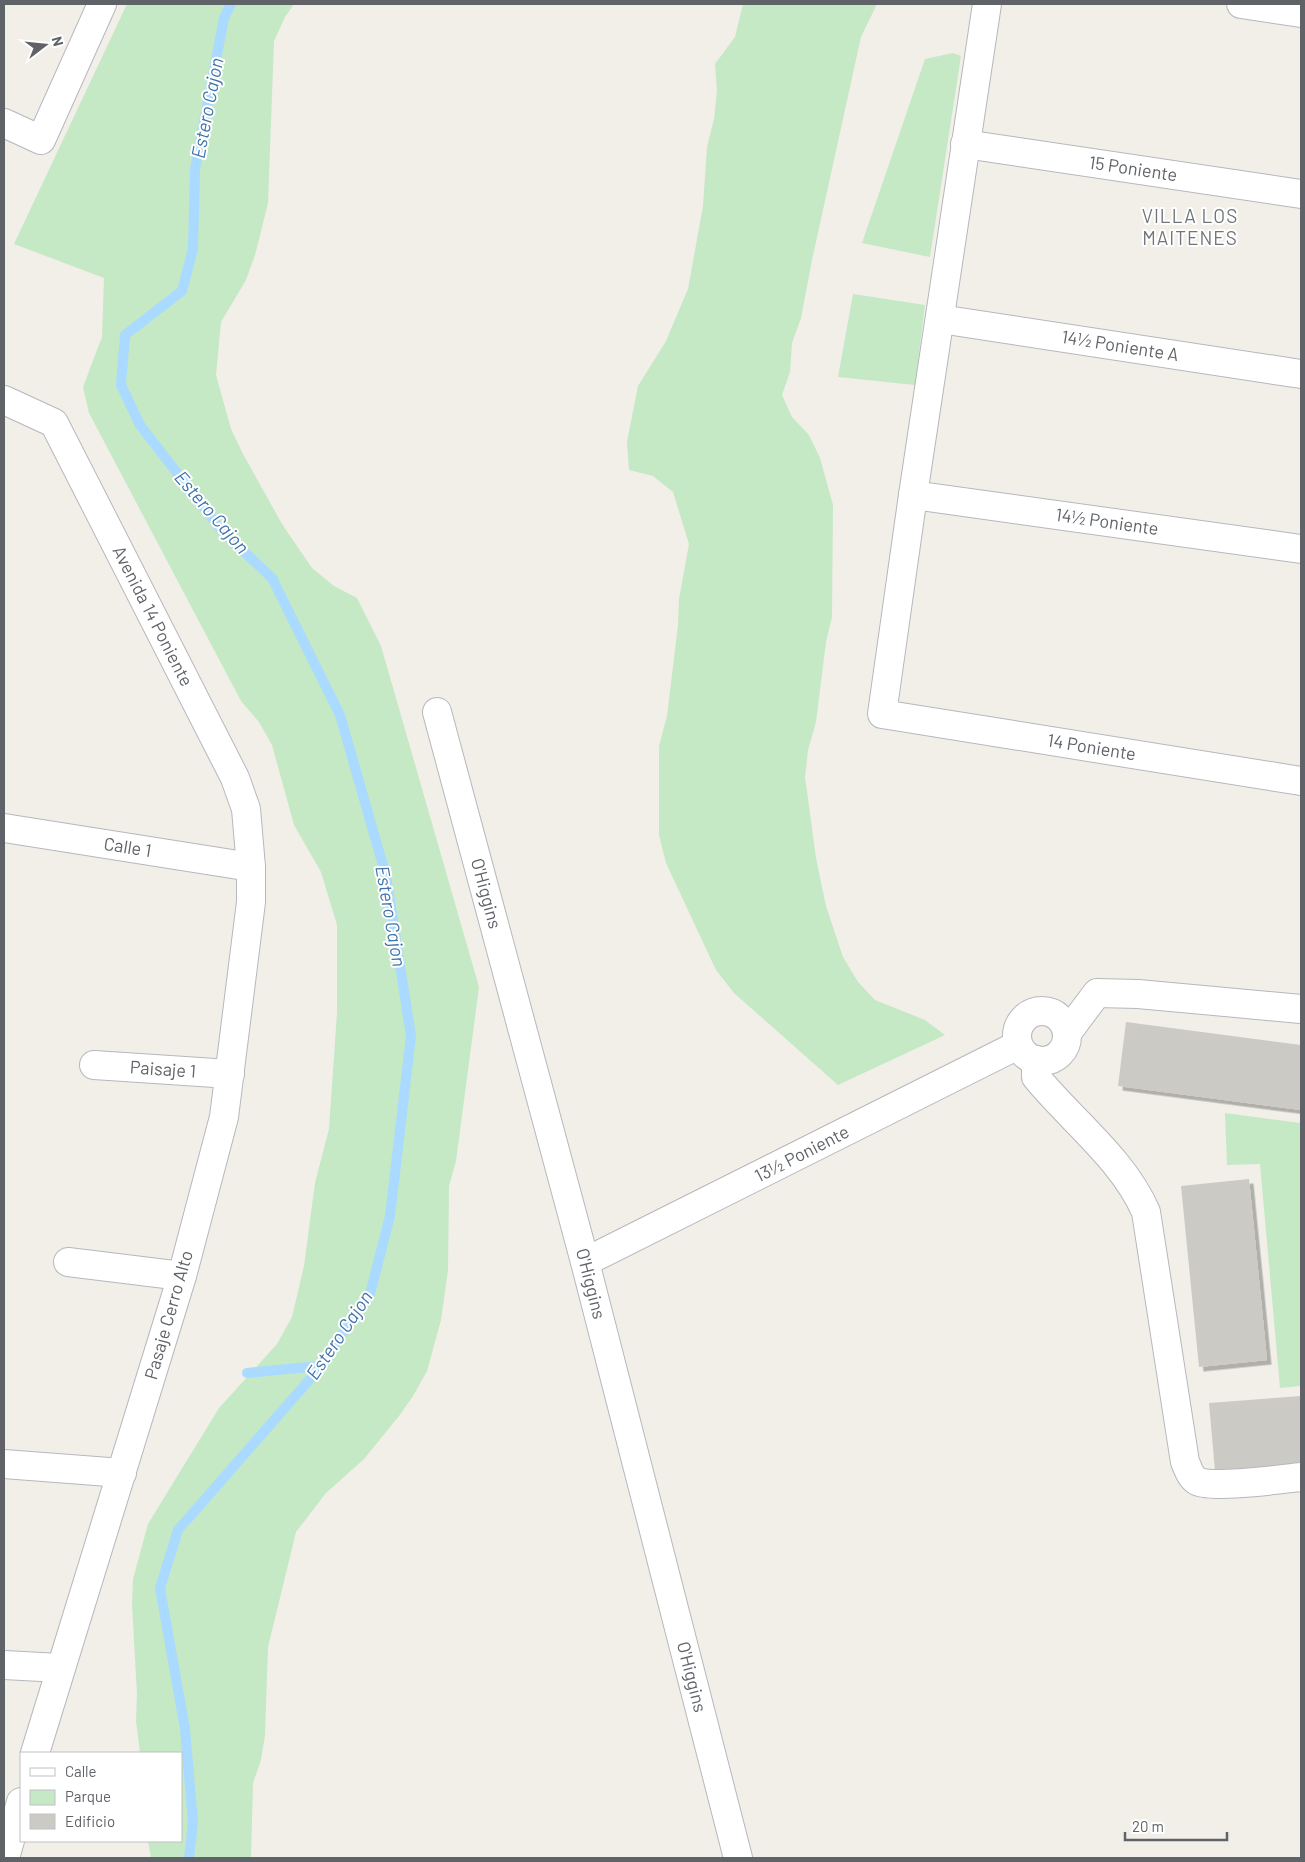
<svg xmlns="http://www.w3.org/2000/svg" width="1305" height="1862" font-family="Barlow,sans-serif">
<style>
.green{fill:#c5e8c5}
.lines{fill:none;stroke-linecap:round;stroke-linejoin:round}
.stream{stroke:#aadaff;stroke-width:10}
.building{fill:#cccac5;filter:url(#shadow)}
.minor-casing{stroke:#b5b8bc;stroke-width:30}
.minor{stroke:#fff;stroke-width:28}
.labels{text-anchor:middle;stroke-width:4;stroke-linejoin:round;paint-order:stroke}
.street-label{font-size:18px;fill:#5f6368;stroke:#fff}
.water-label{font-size:19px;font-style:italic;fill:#4174aa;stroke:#fff}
.neighbourhood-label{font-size:19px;letter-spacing:1px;fill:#70757a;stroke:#fff}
</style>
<defs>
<filter id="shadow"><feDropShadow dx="4.5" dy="4.5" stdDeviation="0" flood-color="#0004"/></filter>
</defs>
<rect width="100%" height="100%" fill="#f1efe8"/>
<!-- green -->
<path class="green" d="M 127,4 L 294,4 L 285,17 L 274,41 L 268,203 L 255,255 L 246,280 L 221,322 L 216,375 L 231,429 L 243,454 L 282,524 L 312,568 L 334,586 L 357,598 L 381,646 L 479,987 L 456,1161 L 449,1186 L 448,1270 L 441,1320 L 427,1371 L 413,1396 L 399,1416 L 364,1459 L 326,1493 L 296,1532 L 268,1647 L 265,1735 L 261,1760 L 253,1783 L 251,1858 L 151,1858 L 148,1841 L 181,1841 L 181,1753 L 140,1753 L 136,1721 L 137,1694 L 132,1605 L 133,1579 L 148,1524 L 219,1408 L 277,1344 L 292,1317 L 304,1266 L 315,1183 L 329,1129 L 337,1013 L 337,925 L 321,872 L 294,825 L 272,745 L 259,722 L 241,701 L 89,413 L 83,387 L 102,337 L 104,278 L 14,244 Z
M 743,4 L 877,4 L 861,37 L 812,260 L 801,318 L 792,343 L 790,372 L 782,395 L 792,417 L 809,435 L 820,458 L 833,505 L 832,617 L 826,642 L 816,722 L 808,750 L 805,777 L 816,858 L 826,906 L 843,957 L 858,982 L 875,1000 L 925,1020 L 945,1035 L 838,1085 L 734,993 L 716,970 L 666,863 L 659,835 L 659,746 L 667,716 L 678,625 L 679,599 L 689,544 L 673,492 L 653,476 L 629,470 L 627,442 L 638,386 L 666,341 L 688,289 L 703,206 L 707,147 L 714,119 L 717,91 L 715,64 L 735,37 Z
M 953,53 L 961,56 L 930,257 L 862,243 L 925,59 Z
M 853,294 L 925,305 L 915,385 L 838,377 Z
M 1225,1113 L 1301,1123 L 1301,1386 L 1280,1388 L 1260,1164 L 1227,1165 Z"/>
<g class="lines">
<!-- stream -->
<path class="stream" d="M 247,1373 L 319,1366
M 189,1858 L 193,1822 L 185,1729 L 160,1588 L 178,1530 L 311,1378 L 370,1294 L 390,1216 L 411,1036 L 386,876 L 340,715 L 272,578 L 222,531 L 140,425 L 121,385 L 125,335 L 182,291 L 193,249 L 195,169 L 224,18 L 231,4"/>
</g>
<!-- building -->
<path class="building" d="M 1126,1022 L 1301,1045 L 1301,1110 L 1118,1086 Z
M 1249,1179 L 1267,1360 L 1199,1367 L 1181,1186 Z
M 1301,1396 L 1301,1463 L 1215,1471 L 1209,1403 Z"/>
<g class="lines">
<defs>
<g id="minor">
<path id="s1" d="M 987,4 L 913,495 L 882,714 L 1301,781"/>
<path d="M 1241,4 L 1301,13"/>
<path d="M 4,123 L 41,140 L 102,4"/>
<path id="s2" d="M 965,144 L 1301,194"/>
<path d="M 940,319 L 1301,374"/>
<path id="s3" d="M 4,400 L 54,423 L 235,778 L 246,809 L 251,867 L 251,902 L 224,1117 L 182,1276 L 35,1753"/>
<path d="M 913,495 L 1301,549"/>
<path id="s4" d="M 437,712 L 585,1262 L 738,1858"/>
<path id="s5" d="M 4,828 L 251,867"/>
<circle cx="1042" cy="1036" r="25"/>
<path d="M 1067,1033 L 1097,993 L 1138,994 L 1301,1009"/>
<path d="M 1036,1060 L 1036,1077 C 1072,1121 1123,1159 1146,1212 L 1185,1462 C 1188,1468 1190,1477 1197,1481 C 1209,1489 1283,1479 1301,1477"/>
<path id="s6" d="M 94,1065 L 230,1074"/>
<path d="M 68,1262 L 182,1276"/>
<path d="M 585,1262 L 1018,1045"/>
<path d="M 4,1464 L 122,1473"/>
<path d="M 4,1665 L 60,1668"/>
<path d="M 5,1858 L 21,1802"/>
</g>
</defs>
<!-- minor casing -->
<use href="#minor" class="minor-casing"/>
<!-- minor -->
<use href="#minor" class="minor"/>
</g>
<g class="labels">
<!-- street labels -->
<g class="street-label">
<text dy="6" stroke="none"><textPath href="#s2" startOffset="170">15 Poniente</textPath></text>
<text transform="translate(1120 346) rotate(9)" y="6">14½ Poniente A</text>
<text transform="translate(1107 522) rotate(8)" y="6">14½ Poniente</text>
<text dy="6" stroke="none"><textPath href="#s3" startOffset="272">Avenida 14 Poniente</textPath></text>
<text dy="6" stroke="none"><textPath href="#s1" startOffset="930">14 Poniente</textPath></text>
<text dy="6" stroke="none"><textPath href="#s5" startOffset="125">Calle 1</textPath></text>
<text dy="6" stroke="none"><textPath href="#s4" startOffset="188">O'Higgins</textPath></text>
<text dy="6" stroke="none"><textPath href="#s6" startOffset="69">Paisaje 1</textPath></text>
<text transform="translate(802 1154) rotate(-27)" y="6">13½ Poniente</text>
<text dy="6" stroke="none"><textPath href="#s4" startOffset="592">O'Higgins</textPath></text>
<text transform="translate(169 1315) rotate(-74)" y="6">Pasaje Cerro Alto</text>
<text dy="6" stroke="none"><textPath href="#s4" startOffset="998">O'Higgins</textPath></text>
</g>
<!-- water labels -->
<g class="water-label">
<text transform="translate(207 108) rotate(-79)" y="7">Estero Cajon</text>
<text transform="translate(212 512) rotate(49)" y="7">Estero Cajon</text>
<text transform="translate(391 916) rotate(80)" y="7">Estero Cajon</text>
<text transform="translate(339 1335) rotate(-56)" y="7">Estero Cajon</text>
</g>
<!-- neighbourhood labels -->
<g class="neighbourhood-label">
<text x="1190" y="223">VILLA LOS<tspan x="1190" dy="22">MAITENES</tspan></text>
</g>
</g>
<!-- border -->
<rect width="1305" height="1862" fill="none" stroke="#5f6368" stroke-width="10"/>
<!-- legend -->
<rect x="20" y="1752" width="162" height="90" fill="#ffffff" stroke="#bfc1c3"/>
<rect x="30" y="1768" width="25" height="8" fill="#ffffff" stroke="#bfc1c3"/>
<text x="65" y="1777" font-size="15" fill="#5f6368">Calle</text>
<rect x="30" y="1790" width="25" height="15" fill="#c5e8c5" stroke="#bfc1c3"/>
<text x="65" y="1802" font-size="15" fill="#5f6368">Parque</text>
<rect x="30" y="1814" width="25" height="15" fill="#cccac5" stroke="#bfc1c3"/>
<text x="65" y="1827" font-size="15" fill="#5f6368">Edificio</text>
<!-- north arrow -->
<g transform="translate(45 45) rotate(74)" stroke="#ffffff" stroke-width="4" paint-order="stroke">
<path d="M0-4L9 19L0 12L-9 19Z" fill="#5f6368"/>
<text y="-8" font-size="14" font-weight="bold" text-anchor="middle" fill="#5f6368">N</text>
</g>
<!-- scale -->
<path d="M1125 1832v8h102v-8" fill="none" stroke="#5f6368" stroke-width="2.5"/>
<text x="1132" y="1832" font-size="15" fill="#5f6368" stroke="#ffffff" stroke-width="4" paint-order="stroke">20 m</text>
</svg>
